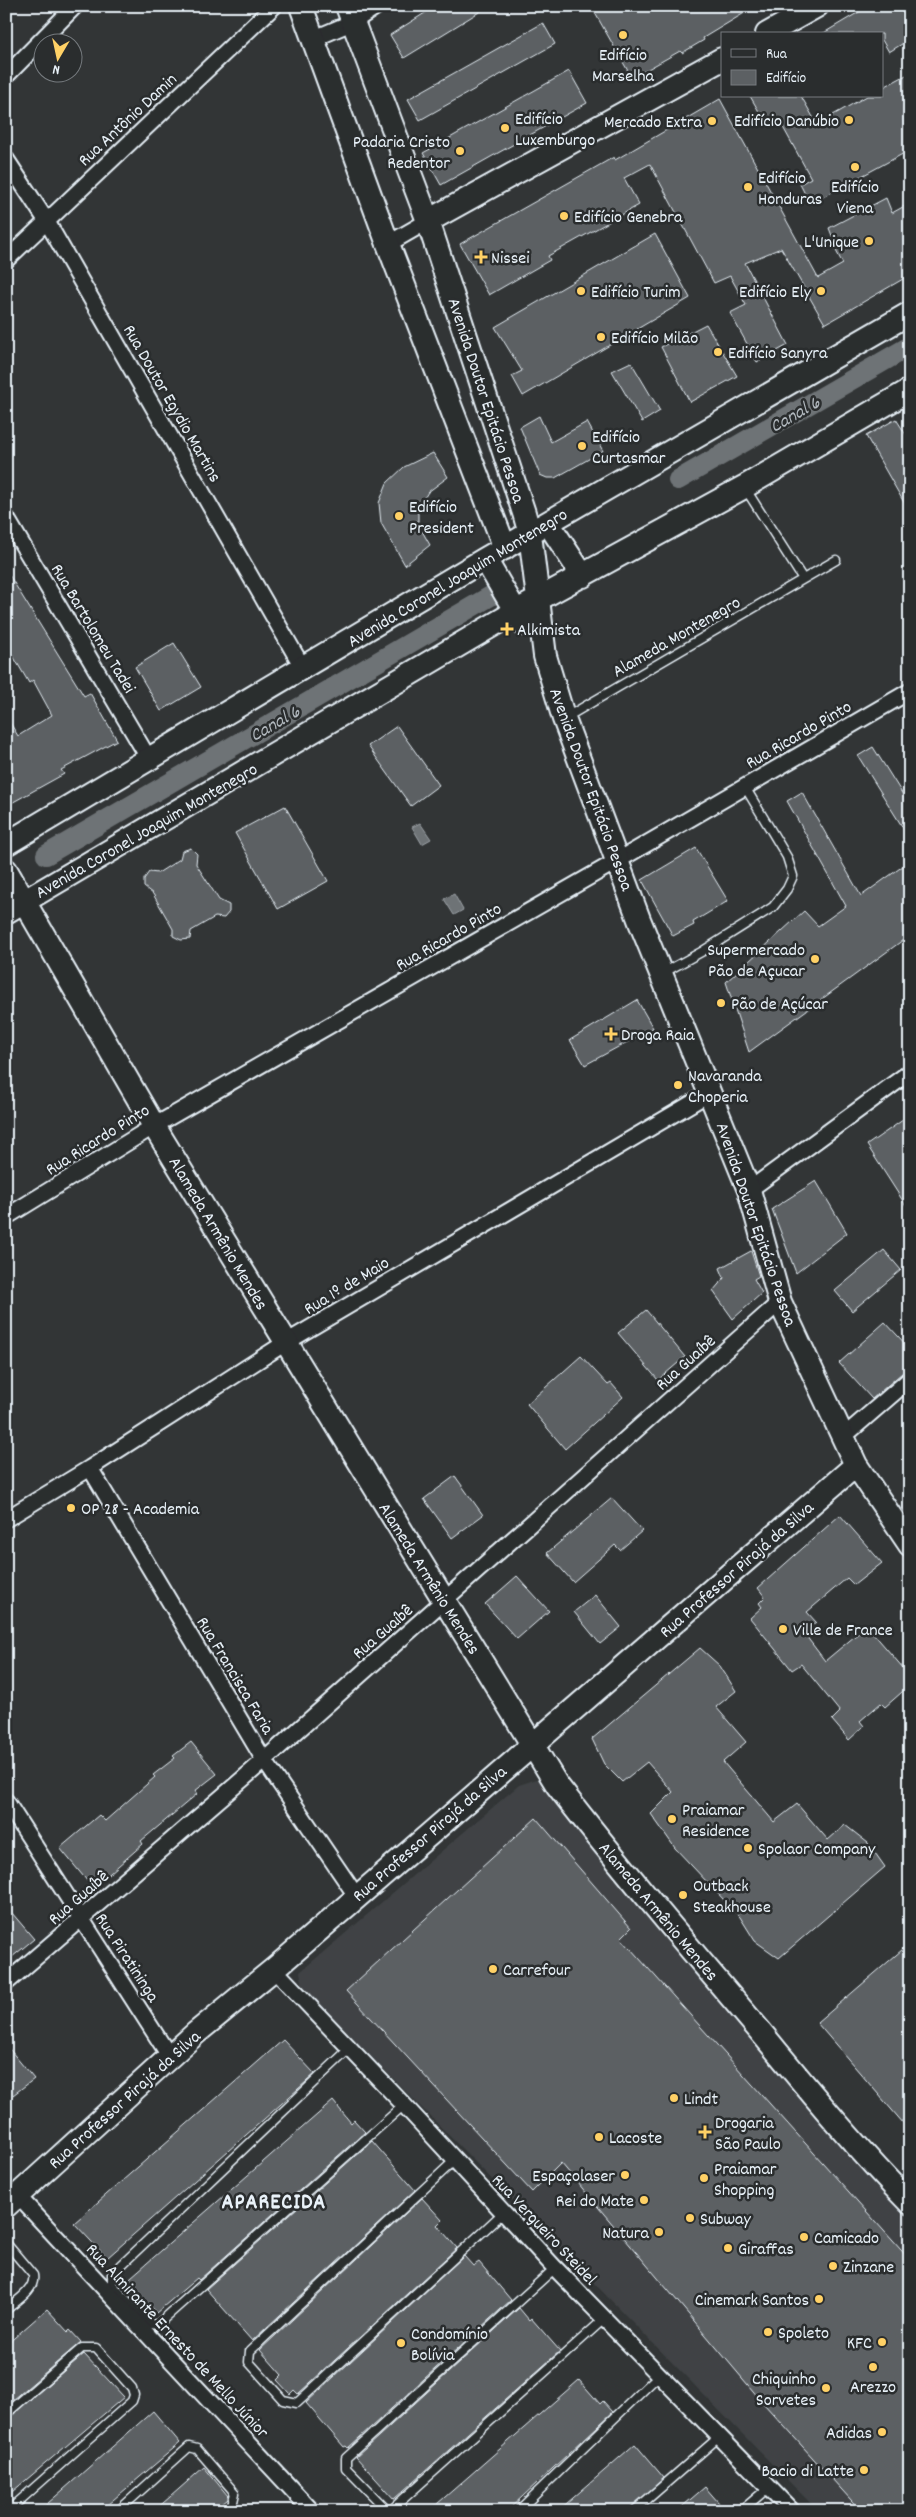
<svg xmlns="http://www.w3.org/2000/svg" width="916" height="2517" font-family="Dekko,sans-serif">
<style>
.built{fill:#3f4244}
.water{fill:#6e7376;stroke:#9fa5aa}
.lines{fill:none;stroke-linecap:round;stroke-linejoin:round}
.canal{stroke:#6e7376;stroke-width:20}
.building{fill:#5c6063;stroke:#e8f1f8}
.lane-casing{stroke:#e8f1f8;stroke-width:11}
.street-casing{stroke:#e8f1f8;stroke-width:19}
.secondary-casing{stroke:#e8f1f8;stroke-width:26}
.lane{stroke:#2a2d2e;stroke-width:8}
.street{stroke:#2a2d2e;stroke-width:15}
.secondary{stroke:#2a2d2e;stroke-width:22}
.poi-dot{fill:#ffd166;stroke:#2a2d2e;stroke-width:2}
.labels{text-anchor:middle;stroke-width:5;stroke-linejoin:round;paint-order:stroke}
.poi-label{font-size:18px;fill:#e8f1f8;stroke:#2a2d2e;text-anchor:start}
.street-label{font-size:18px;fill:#e8f1f8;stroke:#2a2d2e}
.water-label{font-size:19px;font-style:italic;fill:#b1b8be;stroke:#2a2d2e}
.district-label{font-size:22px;font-weight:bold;letter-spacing:1px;fill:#e8f1f8;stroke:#2a2d2e}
</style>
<rect width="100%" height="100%" fill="#323536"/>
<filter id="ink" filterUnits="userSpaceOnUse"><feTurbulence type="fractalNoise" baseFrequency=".02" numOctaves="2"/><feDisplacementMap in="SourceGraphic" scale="10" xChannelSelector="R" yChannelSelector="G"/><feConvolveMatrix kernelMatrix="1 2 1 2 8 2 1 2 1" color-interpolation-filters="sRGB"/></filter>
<g filter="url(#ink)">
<!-- built -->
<path class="built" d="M 537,1779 L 548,1788 L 684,1961 L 802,2096 L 910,2212 L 910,2511 L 818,2511 L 303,1987 L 300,1972 L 519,1785 Z"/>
<!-- water -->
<path class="water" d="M 420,823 L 431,839 L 422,844 L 412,827 Z
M 454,894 L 463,910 L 454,915 L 444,899 Z"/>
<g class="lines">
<!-- canal -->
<path class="canal" d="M 678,480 L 910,346
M 46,855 L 501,590"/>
</g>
<!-- building -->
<path class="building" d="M 436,6 L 489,6 L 404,58 L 390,35 Z
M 591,6 L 756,6 L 703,38 L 704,40 L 682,53 L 680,51 L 632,78 Z
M 869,6 L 910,6 L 910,39 L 889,52 L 882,40 L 882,34 L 822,34 Z
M 543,23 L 555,44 L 420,120 L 408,99 Z
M 569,71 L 587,103 L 441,185 L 423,153 Z
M 910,73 L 910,150 L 810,204 L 800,184 L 811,178 L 779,120 L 768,127 L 750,96 L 801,96 L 817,124 L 867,96 L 882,96 L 882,88 Z
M 720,99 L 818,278 L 843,264 L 834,247 L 836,246 L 829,228 L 886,198 L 892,213 L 910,203 L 910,275 L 825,324 L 781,248 L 745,263 L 788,345 L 757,362 L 730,313 L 746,305 L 730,276 L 714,283 L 650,164 L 624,178 L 639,205 L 548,256 L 550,260 L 489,295 L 460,244 L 614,157 L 615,160 Z
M 655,234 L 690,298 L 523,396 L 512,376 L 522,371 L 495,327 Z
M 706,324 L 737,376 L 690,402 L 661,347 Z
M 631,362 L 660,411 L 642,422 L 612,371 Z
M 539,416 L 551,442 L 587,422 L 603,451 L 555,478 L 547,478 L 540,475 L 520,427 Z
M 896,419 L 910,441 L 910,513 L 866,436 Z
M 433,453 L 448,477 L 428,492 L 418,508 L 418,524 L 430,545 L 405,565 L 381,523 L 379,503 L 387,483 L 404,467 Z
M 6,570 L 84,696 L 90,693 L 117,740 L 61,770 L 64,774 L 6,806 L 6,716 L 18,736 L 52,715 L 33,680 L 29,683 L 6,644 Z
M 174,643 L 201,687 L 161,711 L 135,667 Z
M 397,726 L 439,785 L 411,806 L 368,746 Z
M 873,747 L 910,806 L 910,839 L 858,756 Z
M 802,792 L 861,896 L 910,861 L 910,935 L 749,1052 L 726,982 L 804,911 L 818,926 L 846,906 L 787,801 Z
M 285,806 L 328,881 L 278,909 L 235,833 Z
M 191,848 L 197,854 L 196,864 L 219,900 L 229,905 L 229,912 L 224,918 L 215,917 L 191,931 L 190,939 L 181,940 L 173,936 L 173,929 L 153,894 L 144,887 L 144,879 L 149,872 L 158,873 L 180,859 L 182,851 Z
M 696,848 L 728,901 L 693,922 L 694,925 L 673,936 L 642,880 Z
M 637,1000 L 653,1028 L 585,1065 L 570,1040 Z
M 910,1115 L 910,1212 L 867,1145 Z
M 816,1181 L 847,1233 L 796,1273 L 772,1209 Z
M 884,1250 L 901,1270 L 852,1311 L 835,1291 Z
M 751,1251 L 759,1276 L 754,1279 L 762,1293 L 733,1319 L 713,1291 L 724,1278 L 720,1268 Z
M 646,1310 L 685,1357 L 658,1380 L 618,1333 Z
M 885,1322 L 910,1349 L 910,1366 L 872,1399 L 839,1363 Z
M 581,1356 L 608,1385 L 611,1383 L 623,1397 L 565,1449 L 527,1404 Z
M 455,1476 L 483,1515 L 452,1538 L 424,1499 Z
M 612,1498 L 642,1531 L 620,1550 L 615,1545 L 573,1582 L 547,1553 Z
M 840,1515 L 882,1563 L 854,1585 L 847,1578 L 807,1612 L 816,1622 L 803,1632 L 825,1661 L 867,1626 L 910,1676 L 910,1685 L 885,1707 L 881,1703 L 860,1721 L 864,1726 L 849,1740 L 832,1720 L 840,1712 L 801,1664 L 792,1670 L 750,1618 L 762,1607 L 759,1603 L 765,1597 L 758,1588 Z
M 517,1576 L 549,1611 L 517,1639 L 485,1604 Z
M 595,1595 L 621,1627 L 600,1644 L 574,1612 Z
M 700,1648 L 720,1666 L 736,1691 L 716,1707 L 746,1742 L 723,1762 L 774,1822 L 797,1804 L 828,1840 L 845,1825 L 868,1843 L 885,1867 L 779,1958 L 755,1941 L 740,1917 L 675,1848 L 651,1814 L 673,1792 L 647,1762 L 622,1782 L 604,1764 L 592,1739 Z
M 191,1742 L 217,1774 L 195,1791 L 197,1794 L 141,1841 L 143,1844 L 93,1888 L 60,1848 L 99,1815 L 105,1821 L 155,1777 L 153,1775 L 175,1758 L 173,1756 Z
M 536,1818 L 631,1928 L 621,1938 L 910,2260 L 910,2511 L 861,2511 L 764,2404 L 561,2163 L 532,2192 L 346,1991 Z
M 6,1906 L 34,1939 L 6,1962 Z
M 910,1943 L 910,2131 L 817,2023 Z
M 283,2040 L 315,2074 L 107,2258 L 74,2223 Z
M 6,2045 L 34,2079 L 13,2095 L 6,2086 Z
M 333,2101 L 351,2123 L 354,2120 L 365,2132 L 199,2280 L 197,2278 L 156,2313 L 138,2293 L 134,2296 L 123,2284 Z
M 372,2141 L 415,2190 L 252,2341 L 206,2289 Z
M 422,2198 L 442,2220 L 437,2225 L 457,2248 L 298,2394 L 294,2390 L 290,2394 L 277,2380 L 282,2375 L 260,2350 Z
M 464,2256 L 473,2266 L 479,2262 L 511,2300 L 348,2448 L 346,2446 L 344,2447 L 306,2403 Z
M 519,2308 L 529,2320 L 531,2318 L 560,2351 L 394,2499 L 356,2457 Z
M 47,2309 L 68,2332 L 70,2330 L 81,2342 L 6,2406 L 6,2345 Z
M 84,2354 L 124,2397 L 6,2497 L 6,2420 Z
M 579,2380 L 600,2404 L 603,2401 L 613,2412 L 507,2511 L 429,2511 Z
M 153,2411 L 180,2443 L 100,2511 L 39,2511 Z
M 635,2444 L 664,2478 L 629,2511 L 558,2511 Z
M 204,2467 L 228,2496 L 228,2499 L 214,2511 L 154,2511 Z
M 705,2487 L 726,2511 L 677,2511 Z"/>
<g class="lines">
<defs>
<path id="lane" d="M 745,488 L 803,579
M 565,718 L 836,560
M 663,973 L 703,951 L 773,907 L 787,889 L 793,876 L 787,857 L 745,787
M 350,2048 L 112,2274 L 112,2284 L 147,2323 L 157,2325 L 404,2105
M 455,2160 L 250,2351 L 249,2362 L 283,2400 L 297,2403 L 504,2212
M 6,2243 L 33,2275 C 36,2290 16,2301 6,2310
M 555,2268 L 346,2458 L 346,2468 L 386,2509 L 391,2510 L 604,2319
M 6,2414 L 82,2348 L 96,2348 L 132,2388 L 134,2395 L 132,2401 L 8,2511
M 118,2511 L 189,2447 L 197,2449 L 235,2493 L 232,2506 L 226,2511
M 518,2511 L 659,2375
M 634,2511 L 719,2437
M 741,2511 L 769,2487"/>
<path id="street" d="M 313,39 L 353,22 L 377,6
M 6,76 L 75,6
M 6,159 L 46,220 L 303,668
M 388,244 L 428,221
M 6,260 L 274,6
M 6,517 L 149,759
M 749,1190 L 910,1072
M 6,1217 L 154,1126 L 617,861 L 910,691
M 843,1437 L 910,1379
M 90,1468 L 264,1760 L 357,1897
M 6,1519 L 90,1468 L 285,1343 L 711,1092
M 6,1801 L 170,2057
M 274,1969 L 404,2105 L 555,2268 L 792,2511
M 6,1983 L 252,1771 L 780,1302
M 17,2195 L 312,2511"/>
<path id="secondary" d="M 301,6 L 388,244 L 505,548
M 347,6 L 428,221 L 524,513 L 530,534 L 545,656 L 564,719 L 640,922 L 749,1190 L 780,1302 L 856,1465 L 910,1545
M 767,34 L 817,6
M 428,221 L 722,59
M 548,523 L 583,576
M 485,559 L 523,624
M 6,844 L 485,559 L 910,313
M 6,870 L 154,1126 L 557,1785 C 622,1869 691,1950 760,2031 C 809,2090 856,2148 910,2203
M 6,912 L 515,612 L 744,487 L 910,390
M 6,2206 L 196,2033 L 274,1969 L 856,1465"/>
</defs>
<!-- lane casing -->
<use href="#lane" class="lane-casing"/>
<!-- street casing -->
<use href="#street" class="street-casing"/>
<!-- secondary casing -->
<use href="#secondary" class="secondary-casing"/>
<!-- lane -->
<use href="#lane" class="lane"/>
<!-- street -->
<use href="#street" class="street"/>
<!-- secondary -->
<use href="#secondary" class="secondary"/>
</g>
</g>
<!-- markers -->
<g class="poi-dot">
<circle cx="623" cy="35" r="5"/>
<circle cx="849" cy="120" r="5"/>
<circle cx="712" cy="121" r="5"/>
<circle cx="505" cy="128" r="5"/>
<circle cx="460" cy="151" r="5"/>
<circle cx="855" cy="167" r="5"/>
<circle cx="748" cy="187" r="5"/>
<circle cx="564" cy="216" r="5"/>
<circle cx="869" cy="241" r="5"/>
<path d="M478.5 249.5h5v5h5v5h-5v5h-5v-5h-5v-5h5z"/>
<circle cx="581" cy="291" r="5"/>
<circle cx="821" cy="291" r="5"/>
<circle cx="601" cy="337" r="5"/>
<circle cx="718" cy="352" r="5"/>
<circle cx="582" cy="446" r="5"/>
<circle cx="399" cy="516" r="5"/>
<path d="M504.5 621.5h5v5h5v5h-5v5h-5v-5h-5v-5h5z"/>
<circle cx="815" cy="959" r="5"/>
<circle cx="721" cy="1003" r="5"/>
<path d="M608.5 1026.5h5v5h5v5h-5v5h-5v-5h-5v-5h5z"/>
<circle cx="678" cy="1085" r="5"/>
<circle cx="71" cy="1508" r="5"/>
<circle cx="783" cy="1629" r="5"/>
<circle cx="672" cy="1819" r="5"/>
<circle cx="748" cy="1848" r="5"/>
<circle cx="683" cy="1895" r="5"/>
<circle cx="493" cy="1969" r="5"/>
<circle cx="674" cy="2098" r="5"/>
<path d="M702.5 2124.5h5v5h5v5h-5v5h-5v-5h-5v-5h5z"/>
<circle cx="599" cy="2137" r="5"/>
<circle cx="625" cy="2175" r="5"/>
<circle cx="704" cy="2178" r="5"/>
<circle cx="644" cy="2200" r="5"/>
<circle cx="690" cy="2218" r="5"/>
<circle cx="659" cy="2232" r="5"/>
<circle cx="804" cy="2237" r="5"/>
<circle cx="728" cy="2248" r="5"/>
<circle cx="833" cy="2266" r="5"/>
<circle cx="819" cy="2299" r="5"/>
<circle cx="768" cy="2332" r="5"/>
<circle cx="882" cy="2342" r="5"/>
<circle cx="401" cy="2343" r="5"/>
<circle cx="873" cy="2367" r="5"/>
<circle cx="826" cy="2388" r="5"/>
<circle cx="882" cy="2432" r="5"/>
<circle cx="864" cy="2470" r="5"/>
</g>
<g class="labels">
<!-- poi labels -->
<g class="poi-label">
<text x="623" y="60" text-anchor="middle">Edifício<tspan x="623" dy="21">Marselha</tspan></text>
<text x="515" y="124">Edifício<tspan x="515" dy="21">Luxemburgo</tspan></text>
<text x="839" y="126" text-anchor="end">Edifício Danúbio</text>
<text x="702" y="127" text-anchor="end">Mercado Extra</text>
<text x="450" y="147" text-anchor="end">Padaria Cristo<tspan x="450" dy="21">Redentor</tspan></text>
<text x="758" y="183">Edifício<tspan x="758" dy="21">Honduras</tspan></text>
<text x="855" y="192" text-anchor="middle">Edifício<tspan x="855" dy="21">Viena</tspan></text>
<text x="574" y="222">Edifício Genebra</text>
<text x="859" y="247" text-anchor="end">L'Unique</text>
<text x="491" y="263">Nissei</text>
<text x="591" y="297">Edifício Turim</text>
<text x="811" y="297" text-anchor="end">Edifício Ely</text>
<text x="611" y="343">Edifício Milão</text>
<text x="728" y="358">Edifício Sanyra</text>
<text x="592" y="442">Edifício<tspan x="592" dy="21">Curtasmar</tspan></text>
<text x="409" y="512">Edifício<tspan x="409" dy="21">President</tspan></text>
<text x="517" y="635">Alkimista</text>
<text x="805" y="955" text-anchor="end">Supermercado<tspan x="805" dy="21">Pão de Açucar</tspan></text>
<text x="731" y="1009">Pão de Açúcar</text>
<text x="621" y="1040">Droga Raia</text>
<text x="688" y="1081">Navaranda<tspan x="688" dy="21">Choperia</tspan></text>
<text x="81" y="1514">OP 28 - Academia</text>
<text x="793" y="1635">Ville de France</text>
<text x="682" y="1815">Praiamar<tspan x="682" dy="21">Residence</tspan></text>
<text x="758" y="1854">Spolaor Company</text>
<text x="693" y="1891">Outback<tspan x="693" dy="21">Steakhouse</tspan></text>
<text x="503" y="1975">Carrefour</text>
<text x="684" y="2104">Lindt</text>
<text x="715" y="2128">Drogaria<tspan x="715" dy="21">São Paulo</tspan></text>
<text x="609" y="2143">Lacoste</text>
<text x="714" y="2174">Praiamar<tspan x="714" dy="21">Shopping</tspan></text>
<text x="615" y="2181" text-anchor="end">Espaçolaser</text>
<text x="634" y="2206" text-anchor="end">Rei do Mate</text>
<text x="700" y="2224">Subway</text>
<text x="649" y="2238" text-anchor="end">Natura</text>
<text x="814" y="2243">Camicado</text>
<text x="738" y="2254">Giraffas</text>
<text x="843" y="2272">Zinzane</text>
<text x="809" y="2305" text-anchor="end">Cinemark Santos</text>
<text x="778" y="2338">Spoleto</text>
<text x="411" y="2339">Condomínio<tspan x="411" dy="21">Bolívia</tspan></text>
<text x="872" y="2348" text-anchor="end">KFC</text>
<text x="816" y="2384" text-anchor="end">Chiquinho<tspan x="816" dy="21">Sorvetes</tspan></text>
<text x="873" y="2392" text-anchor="middle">Arezzo</text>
<text x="872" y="2438" text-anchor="end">Adidas</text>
<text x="854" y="2476" text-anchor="end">Bacio di Latte</text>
</g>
<!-- street labels -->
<g class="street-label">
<text transform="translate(127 119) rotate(-43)" y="6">Rua Antônio Damin</text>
<text transform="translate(487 400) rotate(72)" y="6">Avenida Doutor Epitácio Pessoa</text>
<text transform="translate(173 403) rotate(60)" y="6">Rua Doutor Egydio Martins</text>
<text transform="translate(457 577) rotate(-31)" y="6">Avenida Coronel Joaquim Montenegro</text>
<text transform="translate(94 628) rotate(59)" y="6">Rua Bartolomeu Tadei</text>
<text transform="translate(676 636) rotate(-30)" y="6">Alameda Montenegro</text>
<text transform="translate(798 734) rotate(-30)" y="6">Rua Ricardo Pinto</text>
<text transform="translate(592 789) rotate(70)" y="6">Avenida Doutor Epitácio Pessoa</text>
<text transform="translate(146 830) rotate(-30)" y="6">Avenida Coronel Joaquim Montenegro</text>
<text transform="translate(448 936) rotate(-30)" y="6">Rua Ricardo Pinto</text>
<text transform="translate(97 1139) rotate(-32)" y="6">Rua Ricardo Pinto</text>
<text transform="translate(757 1224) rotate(71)" y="6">Avenida Doutor Epitácio Pessoa</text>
<text transform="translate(219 1233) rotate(59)" y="6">Alameda Armênio Mendes</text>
<text transform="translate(346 1285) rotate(-31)" y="6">Rua 1º de Maio</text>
<text transform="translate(685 1362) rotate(-42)" y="6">Rua Guaíbê</text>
<text transform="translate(736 1569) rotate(-41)" y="6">Rua Professor Pirajá da Silva</text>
<text transform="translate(430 1578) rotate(58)" y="6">Alameda Armênio Mendes</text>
<text transform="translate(382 1631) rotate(-41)" y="6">Rua Guaíbê</text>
<text transform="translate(236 1675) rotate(59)" y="6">Rua Francisca Faria</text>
<text transform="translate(429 1833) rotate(-41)" y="6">Rua Professor Pirajá da Silva</text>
<text transform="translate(78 1897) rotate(-41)" y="6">Rua Guaíbê</text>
<text transform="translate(659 1911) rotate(50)" y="6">Alameda Armênio Mendes</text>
<text transform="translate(128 1957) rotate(57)" y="6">Rua Piratininga</text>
<text transform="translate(124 2099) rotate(-42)" y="6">Rua Professor Pirajá da Silva</text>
<text transform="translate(545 2229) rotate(47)" y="6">Rua Vergueiro Steidel</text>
<text transform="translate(178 2340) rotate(47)" y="6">Rua Almirante Ernesto de Mello Júnior</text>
</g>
<!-- water labels -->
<g class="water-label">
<text transform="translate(794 413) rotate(-30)" y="7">Canal 6</text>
<text transform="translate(274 722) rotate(-30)" y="7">Canal 6</text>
</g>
<!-- district labels -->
<g class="district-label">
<text x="274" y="2208">APARECIDA</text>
</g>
</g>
<!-- margin -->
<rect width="916" height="2517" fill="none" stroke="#2a2d2e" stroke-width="25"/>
<rect x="12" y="12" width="891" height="2492" fill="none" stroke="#e8f1f8" stroke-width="2" filter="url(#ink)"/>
<!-- legend -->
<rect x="721" y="32" width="162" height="65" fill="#2a2d2e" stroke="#767b7f"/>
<rect x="731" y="49" width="25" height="8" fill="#2a2d2e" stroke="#767b7f"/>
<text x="766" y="58" font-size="15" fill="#e8f1f8">Rua</text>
<rect x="731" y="70" width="25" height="15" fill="#5c6063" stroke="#767b7f"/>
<text x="766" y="82" font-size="15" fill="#e8f1f8">Edifício</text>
<!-- north arrow -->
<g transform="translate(58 58) rotate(189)"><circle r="24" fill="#2a2d2e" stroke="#767b7f"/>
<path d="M0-4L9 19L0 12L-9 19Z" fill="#ffd166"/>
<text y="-8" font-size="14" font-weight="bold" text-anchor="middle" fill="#e8f1f8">N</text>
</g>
</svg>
